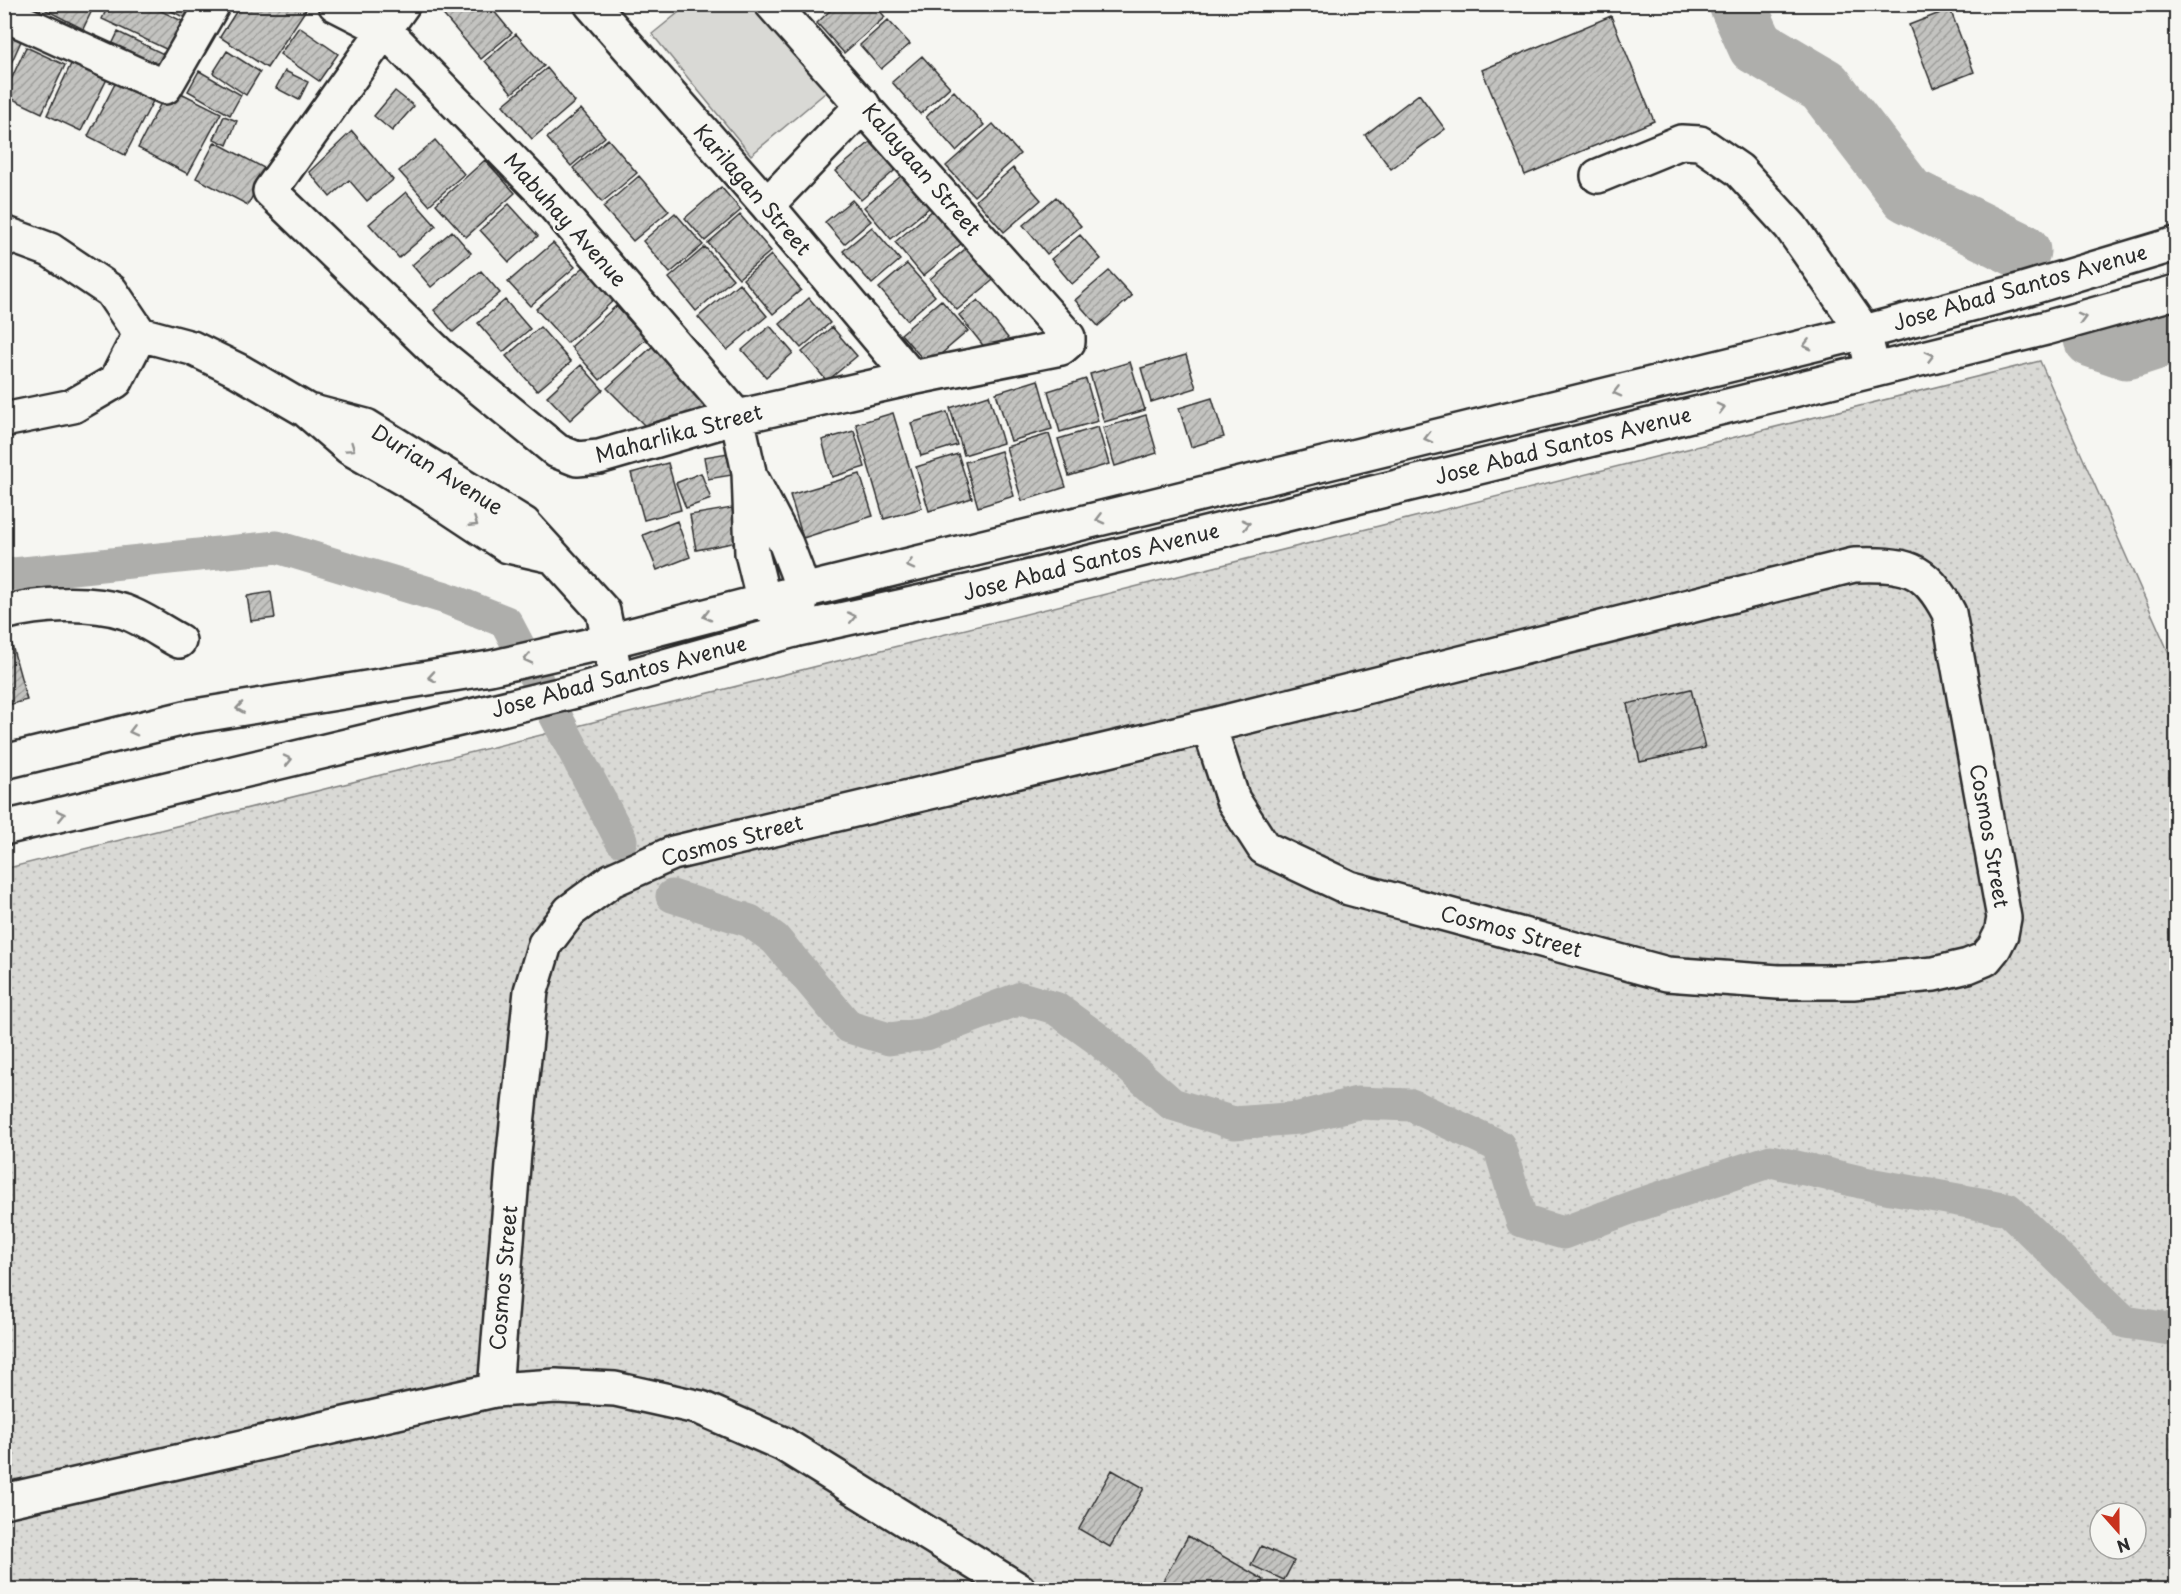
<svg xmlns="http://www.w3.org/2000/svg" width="2181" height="1594" font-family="'Playpen Sans',sans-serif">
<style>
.grass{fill:url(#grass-dots);stroke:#828280;stroke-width:1.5;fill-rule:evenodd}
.green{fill:#d9d9d5;stroke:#828280;stroke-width:1.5}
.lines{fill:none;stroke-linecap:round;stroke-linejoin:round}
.canal{stroke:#aeaeab;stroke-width:33}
.river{stroke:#aeaeab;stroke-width:57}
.building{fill:url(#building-hatch);stroke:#2b2b2b;stroke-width:1.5}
.minor-casing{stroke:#2b2b2b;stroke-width:38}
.major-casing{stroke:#2b2b2b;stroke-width:38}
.minor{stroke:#f6f6f2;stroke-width:33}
.major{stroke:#f6f6f2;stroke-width:33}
.oneway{stroke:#90908e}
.labels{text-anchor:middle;stroke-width:4.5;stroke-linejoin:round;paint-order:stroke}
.street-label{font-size:21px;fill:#2b2b2b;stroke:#f6f6f2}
</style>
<defs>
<pattern id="grass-dots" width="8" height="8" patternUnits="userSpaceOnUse" patternTransform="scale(1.5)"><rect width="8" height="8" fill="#d9d9d5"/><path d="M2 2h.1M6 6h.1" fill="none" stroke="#babab7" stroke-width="1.8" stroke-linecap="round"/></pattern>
<pattern id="building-hatch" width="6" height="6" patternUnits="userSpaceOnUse" patternTransform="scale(1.5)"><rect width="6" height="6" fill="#c3c3c0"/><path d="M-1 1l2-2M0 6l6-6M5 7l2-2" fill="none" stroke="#9f9f9c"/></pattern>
</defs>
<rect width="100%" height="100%" fill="#f6f6f2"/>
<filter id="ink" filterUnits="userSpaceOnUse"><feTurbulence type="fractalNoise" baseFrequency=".0167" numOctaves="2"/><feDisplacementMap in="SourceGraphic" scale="12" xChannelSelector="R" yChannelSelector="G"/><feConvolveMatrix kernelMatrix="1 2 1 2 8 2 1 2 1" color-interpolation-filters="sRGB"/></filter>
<g filter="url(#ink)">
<!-- grass -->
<path class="grass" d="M 2040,361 L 2176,669 L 2176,1589 L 5,1589 L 4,869 ZM 2100,1513 L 2136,1513 L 2136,1549 L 2100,1549 Z"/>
<!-- green -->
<path class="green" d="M 688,5 L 762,5 L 831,88 L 751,155 L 652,34 Z"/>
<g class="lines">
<!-- canal -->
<path class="canal" d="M 4,575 L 277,547 L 446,598 L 506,622 L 621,840
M 672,896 L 750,921 L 775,939 L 849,1027 L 889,1039 L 926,1034 L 1021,998 L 1055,1008 L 1098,1039 L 1172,1104 L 1234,1123 L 1299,1118 L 1357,1103 L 1411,1105 L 1499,1146 L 1522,1221 L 1563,1233 L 1638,1205 L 1771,1161 L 1869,1184 L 2008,1209 L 2125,1322 L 2176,1330"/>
<!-- river -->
<path class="river" d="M 1737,4 L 1756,46 L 1824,86 L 1908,195 L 2022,251
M 2092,339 L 2127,351 L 2176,335"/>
</g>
<!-- building -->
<path class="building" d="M 19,4 L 43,4 L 39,13 Z
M 49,4 L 95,4 L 83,29 L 46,10 Z
M 109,4 L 147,4 L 182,21 L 168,50 L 102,19 Z
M 158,4 L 192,4 L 185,18 Z
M 241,4 L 309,5 L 267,68 L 220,37 Z
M 447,4 L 488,4 L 512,33 L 481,59 L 440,11 Z
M 837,4 L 874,4 L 885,17 L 844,53 L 817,23 Z
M 1950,9 L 1974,72 L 1933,88 L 1909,25 Z
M 1611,16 L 1654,121 L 1525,175 L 1482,70 Z
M 888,20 L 910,44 L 881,69 L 860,45 Z
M 299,27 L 338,54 L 319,81 L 280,54 Z
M 4,31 L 22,39 L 4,79 Z
M 118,32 L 172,58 L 163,75 L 110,49 Z
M 516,34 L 544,66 L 512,93 L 485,61 Z
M 26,47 L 65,65 L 42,113 L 4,95 Z
M 227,51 L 260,72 L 246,95 L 213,73 Z
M 922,56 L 950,87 L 920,114 L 892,82 Z
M 72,62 L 107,79 L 81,131 L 47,115 Z
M 547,68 L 575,102 L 532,139 L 503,105 Z
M 199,71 L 241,95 L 230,115 L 188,91 Z
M 285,71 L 308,82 L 299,100 L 276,88 Z
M 117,80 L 154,99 L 125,155 L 88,136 Z
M 169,87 L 221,113 L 188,174 L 138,148 Z
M 395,91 L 414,106 L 392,131 L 374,116 Z
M 954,91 L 984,125 L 956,151 L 926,117 Z
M 1419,94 L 1445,129 L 1391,169 L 1365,135 Z
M 581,109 L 605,137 L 571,166 L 547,138 Z
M 224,116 L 237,121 L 227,145 L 214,139 Z
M 993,124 L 1020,154 L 974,196 L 946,166 Z
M 352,131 L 393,180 L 367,201 L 349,180 L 330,197 L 309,172 Z
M 876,137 L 901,165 L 861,200 L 836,171 Z
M 608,139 L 637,173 L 602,202 L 573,168 Z
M 435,140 L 464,174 L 429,205 L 399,171 Z
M 215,142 L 266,169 L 248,205 L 196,178 Z
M 485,160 L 515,193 L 466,237 L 436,204 Z
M 1013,168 L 1041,200 L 1004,232 L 976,200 Z
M 907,171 L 935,203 L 891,239 L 864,207 Z
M 639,176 L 669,211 L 633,241 L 603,207 Z
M 721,187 L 741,210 L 705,241 L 685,218 Z
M 406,192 L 436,226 L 399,258 L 369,224 Z
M 1056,197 L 1081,226 L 1047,254 L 1023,225 Z
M 852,200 L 871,221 L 844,244 L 825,222 Z
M 509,204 L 538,236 L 509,262 L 480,230 Z
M 939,205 L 968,238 L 923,276 L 895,242 Z
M 675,213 L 703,245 L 670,273 L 643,241 Z
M 740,215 L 771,251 L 739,278 L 708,243 Z
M 872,227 L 900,260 L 872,284 L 843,251 Z
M 452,231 L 471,253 L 431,287 L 412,265 Z
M 1080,235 L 1101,259 L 1072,284 L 1051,259 Z
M 553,243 L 575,267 L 530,306 L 508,282 Z
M 971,244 L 998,276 L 957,310 L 930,279 Z
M 705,247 L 733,279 L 696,311 L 669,278 Z
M 771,255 L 801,290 L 773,314 L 743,279 Z
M 907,264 L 935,296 L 907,320 L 879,288 Z
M 584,267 L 614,300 L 567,343 L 536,309 Z
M 481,271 L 500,293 L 453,332 L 434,310 Z
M 1109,271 L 1132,296 L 1098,326 L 1075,300 Z
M 739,283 L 767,316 L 727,350 L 698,317 Z
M 809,298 L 830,323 L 801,348 L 780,324 Z
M 505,300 L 530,329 L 503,352 L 478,323 Z
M 941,300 L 968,331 L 928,365 L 901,334 Z
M 978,300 L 1008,338 L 989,353 L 959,315 Z
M 616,306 L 646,339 L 600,380 L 571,347 Z
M 770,326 L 793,353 L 766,377 L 742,350 Z
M 540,327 L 571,362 L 537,391 L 506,356 Z
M 832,327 L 857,356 L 827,381 L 802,352 Z
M 655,344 L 718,411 L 652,433 L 607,388 Z
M 1186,355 L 1196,388 L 1151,402 L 1141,368 Z
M 1130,362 L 1145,410 L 1104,422 L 1090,374 Z
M 581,365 L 603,390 L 570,420 L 547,396 Z
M 1086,379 L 1098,421 L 1060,432 L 1048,391 Z
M 1038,380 L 1052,429 L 1011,441 L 996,393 Z
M 989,395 L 1003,443 L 964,455 L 950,408 Z
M 1212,398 L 1224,437 L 1191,447 L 1179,408 Z
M 947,412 L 957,445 L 921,456 L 911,423 Z
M 893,413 L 922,508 L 884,519 L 856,424 Z
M 1146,415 L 1157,453 L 1115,466 L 1103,428 Z
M 1098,427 L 1109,464 L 1069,476 L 1058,439 Z
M 854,431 L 865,467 L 832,477 L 822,440 Z
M 1049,434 L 1066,487 L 1022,501 L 1006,447 Z
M 1001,451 L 1014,496 L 978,507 L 965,462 Z
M 734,452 L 738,474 L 708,479 L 704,457 Z
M 958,454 L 972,498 L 929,511 L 916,467 Z
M 668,463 L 681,510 L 644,520 L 631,473 Z
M 701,473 L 711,499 L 686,508 L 676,483 Z
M 860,474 L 873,516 L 803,538 L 790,495 Z
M 732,508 L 738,542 L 696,550 L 690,515 Z
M 677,521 L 690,557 L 657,570 L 643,535 Z
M 271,592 L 275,618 L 251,621 L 247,596 Z
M 10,638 L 27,700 L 4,706 L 4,640 Z
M 1691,689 L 1705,748 L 1640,762 L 1627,704 Z
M 1112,1470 L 1144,1488 L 1110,1547 L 1079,1529 Z
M 1188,1536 L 1264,1580 L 1259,1590 L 1158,1590 Z
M 1261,1546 L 1294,1561 L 1284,1580 L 1251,1565 Z"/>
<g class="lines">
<defs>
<path id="minor" d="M 335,4 L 384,29 L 540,189 L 737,417 L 749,472 L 752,553 L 764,602 L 794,630
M 403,4 L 270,191 L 440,355 L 557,451 L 577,459 L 599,457 L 737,417 L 912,378 L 1061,348 L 1068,342 L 1068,337 L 772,4
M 591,4 L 767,205 L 912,378
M 4,14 L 165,87 L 213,4
M 1598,176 L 1681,142 L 1700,143 L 1739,170 L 1791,227 L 1864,332 L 1873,370
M 767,205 L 863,105
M 4,233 L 50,250 L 111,291 L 140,334 L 192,348 L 239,371 L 306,410 L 350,448 L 425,491 L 508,546 L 552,556
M 313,412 L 366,426 L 524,524 L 603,611 L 616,679
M 4,420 L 73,406 L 116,381 L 140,334
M 753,481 L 786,544 L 796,570 L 803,591 L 797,619
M 4,613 C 40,603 90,601 125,612 C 144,619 162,632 179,641
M 495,1390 L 514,1153 L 531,991 L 545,944 L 570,911 L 612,880 L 673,853 L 1209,726 L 1854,565 C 1905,564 1924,565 1949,613 L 2004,918 L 2001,934 L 1994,948 L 1985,959 L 1968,966 L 1934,974 L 1853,982 L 1778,982 L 1667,974 L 1349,888 L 1264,848 L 1233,800 L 1209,726
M 4,1501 L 495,1390 L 556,1386 L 615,1389 L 701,1408 L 783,1444 L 1019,1590"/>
<path id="major" d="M 4,762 L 189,717 L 490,668 L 609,641 L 803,591 L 1864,332 L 2009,294 L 2176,244
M 4,828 L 576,691 L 794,630 L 985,588 L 2046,328 L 2176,292"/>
</defs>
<!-- minor casing -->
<use href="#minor" class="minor-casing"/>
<!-- major casing -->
<use href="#major" class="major-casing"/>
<!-- minor -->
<use href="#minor" class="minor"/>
<!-- major -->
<use href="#major" class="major"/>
</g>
<!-- one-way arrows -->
<defs><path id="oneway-chevron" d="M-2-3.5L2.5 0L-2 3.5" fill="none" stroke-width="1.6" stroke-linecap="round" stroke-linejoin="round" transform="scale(1.5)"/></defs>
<g class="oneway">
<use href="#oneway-chevron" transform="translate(2082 318) rotate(-15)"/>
<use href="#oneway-chevron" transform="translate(1807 345) rotate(166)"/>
<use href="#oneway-chevron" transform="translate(1930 356) rotate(-14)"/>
<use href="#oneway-chevron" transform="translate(1617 392) rotate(166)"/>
<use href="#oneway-chevron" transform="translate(1721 408) rotate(-14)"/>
<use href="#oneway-chevron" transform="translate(1428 438) rotate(166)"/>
<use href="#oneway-chevron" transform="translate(351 448) rotate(35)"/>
<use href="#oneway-chevron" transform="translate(1100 519) rotate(166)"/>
<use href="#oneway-chevron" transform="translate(474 523) rotate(33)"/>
<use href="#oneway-chevron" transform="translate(1246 524) rotate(-14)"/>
<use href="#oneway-chevron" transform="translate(910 565) rotate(166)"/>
<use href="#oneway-chevron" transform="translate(707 616) rotate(166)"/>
<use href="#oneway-chevron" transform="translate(852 617) rotate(-12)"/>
<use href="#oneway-chevron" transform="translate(528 659) rotate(167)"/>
<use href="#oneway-chevron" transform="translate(432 677) rotate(171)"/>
<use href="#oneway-chevron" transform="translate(240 708) rotate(171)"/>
<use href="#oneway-chevron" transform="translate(133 731) rotate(166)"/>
<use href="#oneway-chevron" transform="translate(288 760) rotate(-13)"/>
<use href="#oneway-chevron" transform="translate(61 815) rotate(-13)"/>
</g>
</g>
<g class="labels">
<!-- street labels -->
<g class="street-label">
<text transform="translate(921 170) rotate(49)" y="7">Kalayaan Street</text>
<text transform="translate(752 190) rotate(49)" y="7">Karilagan Street</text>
<text transform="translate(565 220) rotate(48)" y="7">Mabuhay Avenue</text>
<text transform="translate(2020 288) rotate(-16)" y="7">Jose Abad Santos Avenue</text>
<text transform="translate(679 434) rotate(-15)" y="7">Maharlika Street</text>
<text transform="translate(1563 446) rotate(-14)" y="7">Jose Abad Santos Avenue</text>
<text transform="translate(437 470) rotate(32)" y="7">Durian Avenue</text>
<text transform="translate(1091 562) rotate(-14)" y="7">Jose Abad Santos Avenue</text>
<text transform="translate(619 677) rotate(-15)" y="7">Jose Abad Santos Avenue</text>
<text transform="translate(1989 836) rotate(80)" y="7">Cosmos Street</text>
<text transform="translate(732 841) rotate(-15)" y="7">Cosmos Street</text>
<text transform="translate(1511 932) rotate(15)" y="7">Cosmos Street</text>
<text transform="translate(504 1278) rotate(-85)" y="7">Cosmos Street</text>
</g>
</g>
<!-- margin -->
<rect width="2181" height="1594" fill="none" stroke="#f6f6f2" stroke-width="24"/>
<rect x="12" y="12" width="2157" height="1570" fill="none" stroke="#2b2b2b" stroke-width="2" filter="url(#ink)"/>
<!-- north arrow -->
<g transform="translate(2118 1531) rotate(159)"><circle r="28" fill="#f6f6f2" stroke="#a5a5a2" stroke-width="1.5"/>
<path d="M0-4.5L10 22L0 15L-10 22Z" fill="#c8321e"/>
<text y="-9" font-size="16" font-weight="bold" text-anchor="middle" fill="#2b2b2b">N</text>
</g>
</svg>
